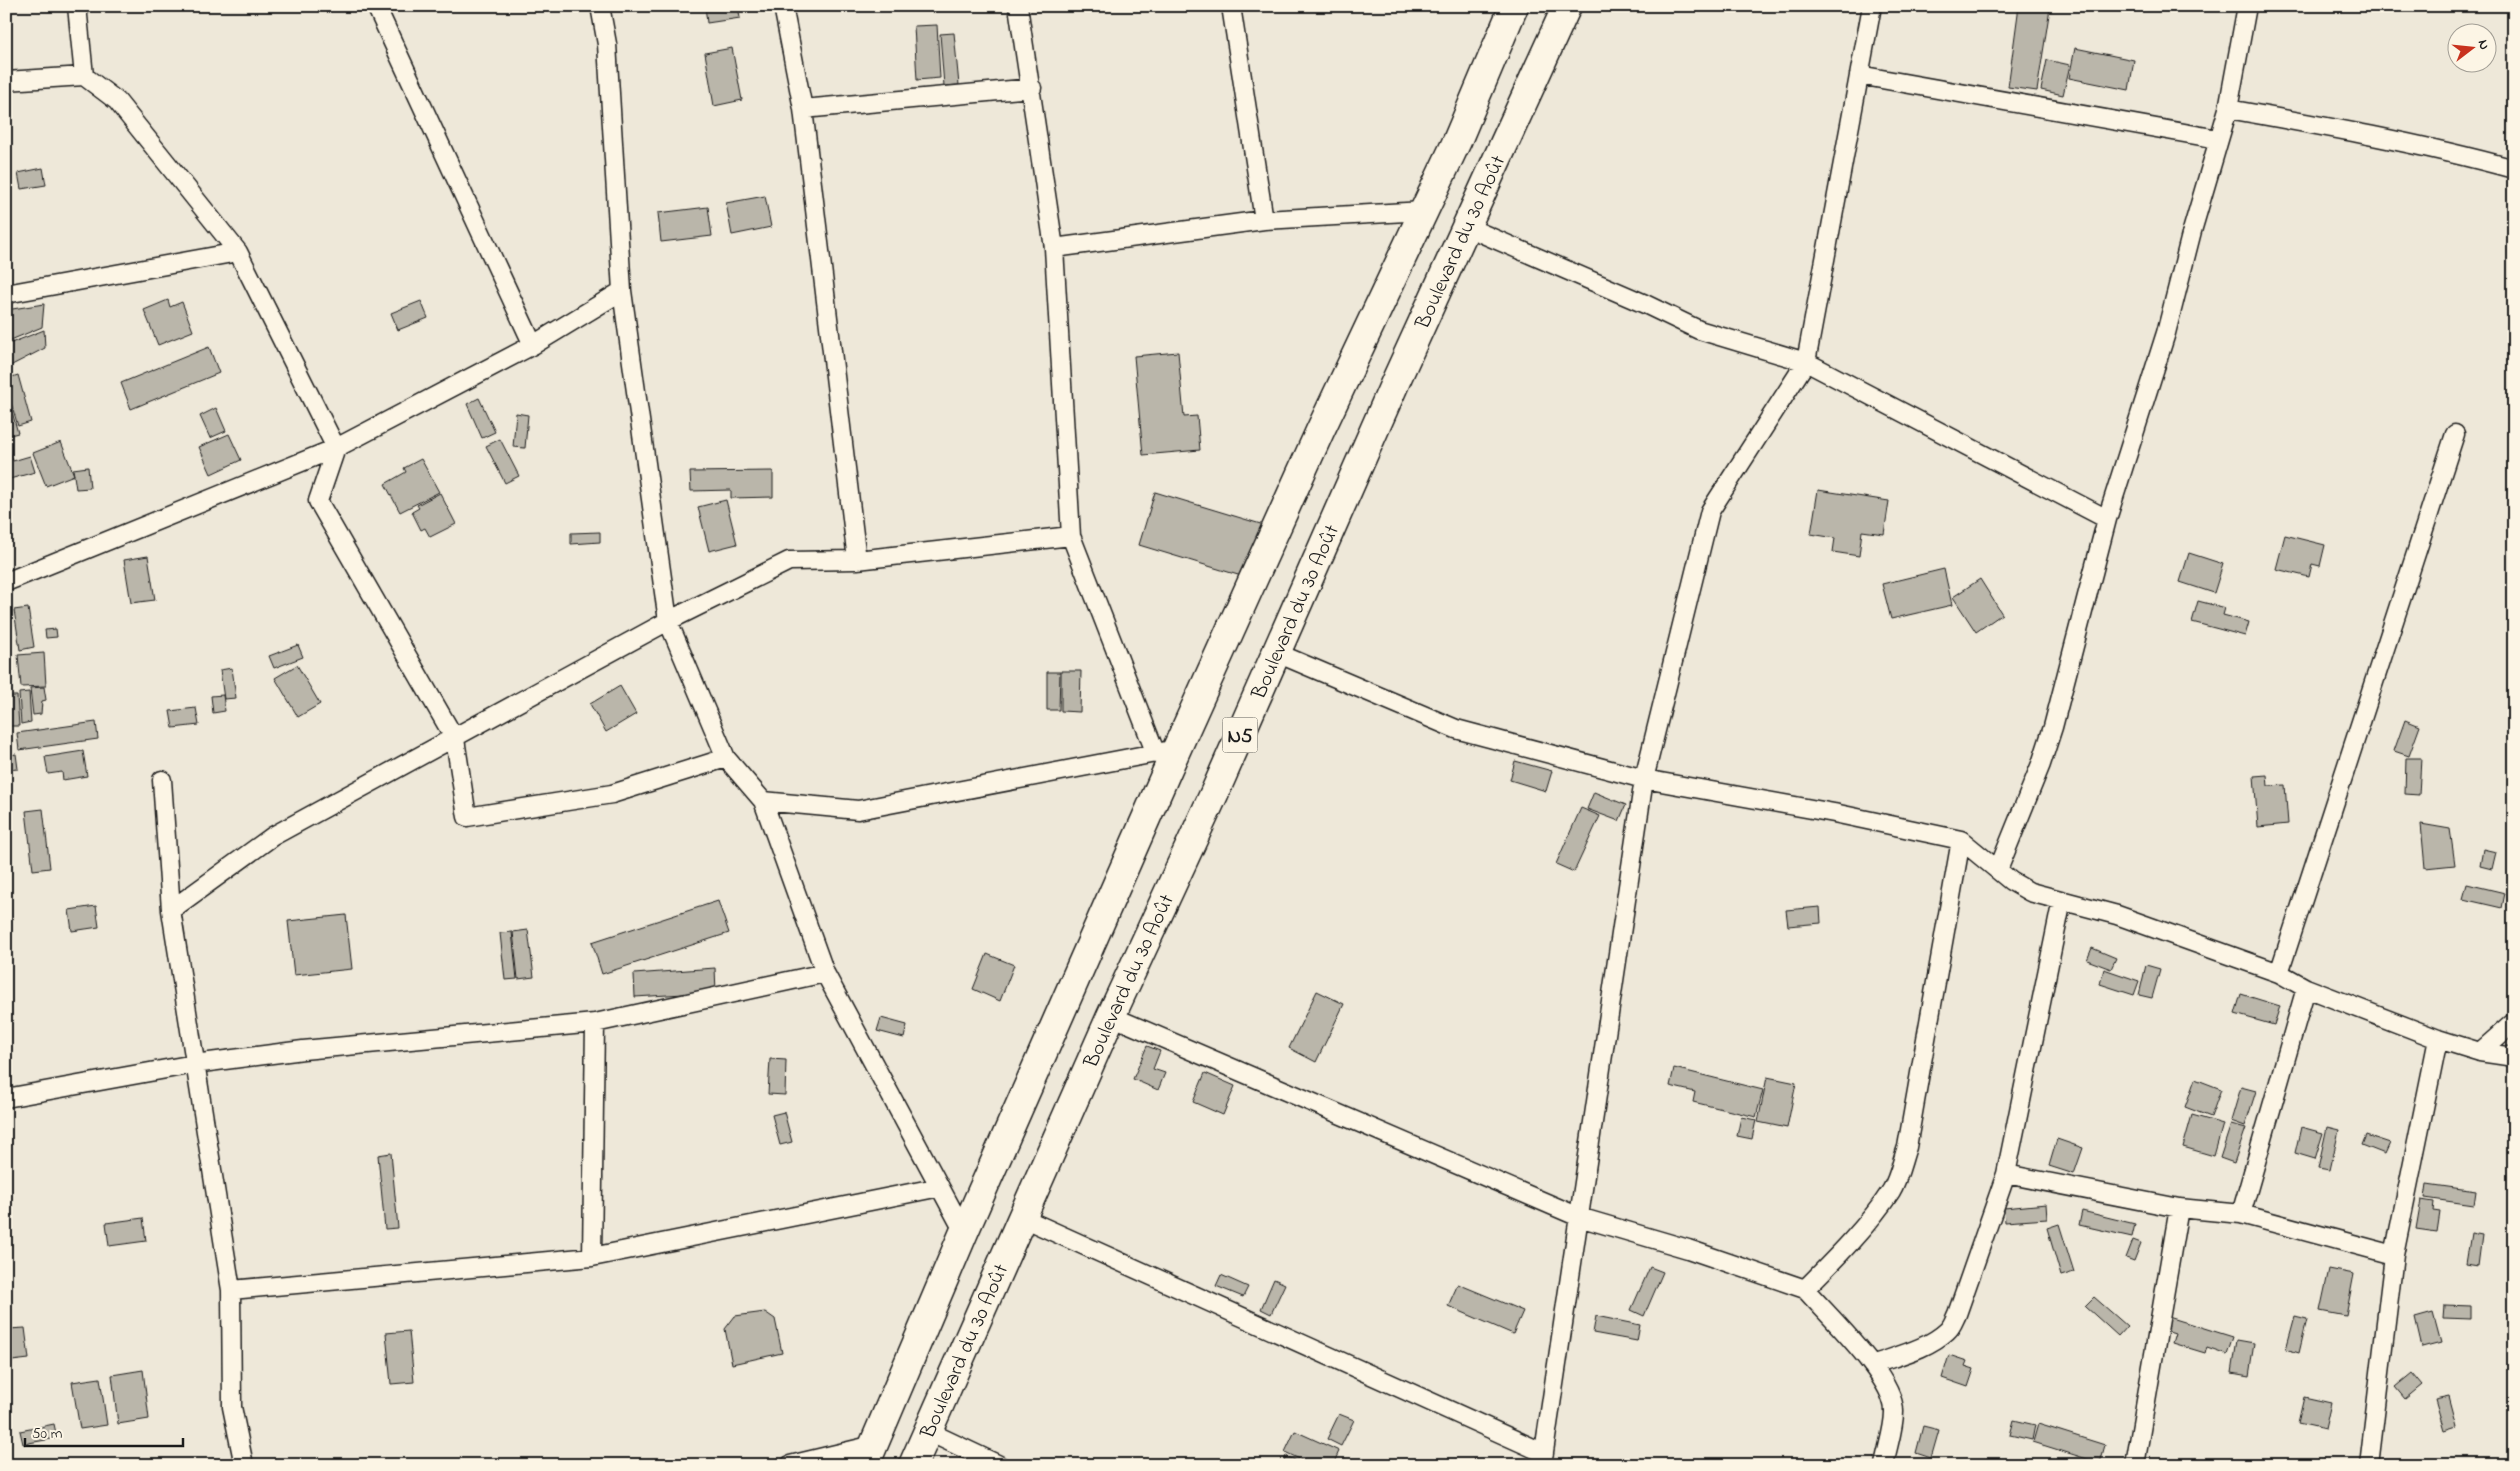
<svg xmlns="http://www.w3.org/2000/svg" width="2520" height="1471" font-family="'Indie Flower',sans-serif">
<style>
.building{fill:#bab6aa;stroke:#1c1c1c}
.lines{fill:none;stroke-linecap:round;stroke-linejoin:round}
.minor-casing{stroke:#1c1c1c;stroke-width:21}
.trunk-casing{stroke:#1c1c1c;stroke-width:31}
.minor{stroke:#fcf5e5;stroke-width:18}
.trunk{stroke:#fcf5e5;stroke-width:28}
.labels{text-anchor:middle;stroke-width:4;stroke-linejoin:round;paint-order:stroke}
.shield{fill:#fcf5e5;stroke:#5f5d58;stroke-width:1}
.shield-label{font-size:20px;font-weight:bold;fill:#1c1c1c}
.street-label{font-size:21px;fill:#1c1c1c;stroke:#fcf5e5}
</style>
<rect width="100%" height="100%" fill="#eee8d9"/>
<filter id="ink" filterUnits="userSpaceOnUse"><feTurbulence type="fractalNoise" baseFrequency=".02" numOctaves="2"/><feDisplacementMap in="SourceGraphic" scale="10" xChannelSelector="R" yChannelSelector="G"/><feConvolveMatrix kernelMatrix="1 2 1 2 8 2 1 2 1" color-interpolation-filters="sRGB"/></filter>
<g filter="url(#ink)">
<!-- building -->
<path class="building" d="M 705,6 L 738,6 L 740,18 L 707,23 Z
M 2019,6 L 2050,8 L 2037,91 L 2008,87 Z
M 937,25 L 940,78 L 917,80 L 914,26 Z
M 954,33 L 959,85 L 944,86 L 940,34 Z
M 732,48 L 742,100 L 714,106 L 705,53 Z
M 2075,48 L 2134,60 L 2129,90 L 2069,78 Z
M 2047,60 L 2070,65 L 2063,95 L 2041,90 Z
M 43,168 L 46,185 L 21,189 L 18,173 Z
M 765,196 L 771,227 L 732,235 L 726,203 Z
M 708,207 L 712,236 L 661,242 L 658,213 Z
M 168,300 L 170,307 L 182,302 L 193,331 L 158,345 L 144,310 Z
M 421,301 L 428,318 L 398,330 L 391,313 Z
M 44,304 L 42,327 L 6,342 L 6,310 Z
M 44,330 L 45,348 L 10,366 L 6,345 Z
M 209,347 L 219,373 L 131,409 L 121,383 Z
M 1178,352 L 1184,417 L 1197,416 L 1200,450 L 1143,455 L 1134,356 Z
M 18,375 L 31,422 L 18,426 L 6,386 L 6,379 Z
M 6,391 L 18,433 L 6,436 Z
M 479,398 L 495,432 L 482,438 L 467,404 Z
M 216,408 L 226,431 L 210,438 L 200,416 Z
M 516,413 L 528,415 L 525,448 L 513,447 Z
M 229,434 L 241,460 L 211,474 L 199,447 Z
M 500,439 L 519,476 L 505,483 L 486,446 Z
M 61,442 L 74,475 L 46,486 L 33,453 Z
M 8,444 L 13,461 L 30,456 L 35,472 L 6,480 L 6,445 Z
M 421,459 L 439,492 L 400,512 L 385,484 L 406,472 L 404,468 Z
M 88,467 L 90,488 L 76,489 L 73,469 Z
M 773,471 L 773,497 L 731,498 L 731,490 L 691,491 L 690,472 Z
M 1818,490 L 1889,501 L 1884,534 L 1862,531 L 1859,556 L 1833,552 L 1835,538 L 1811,534 Z
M 1155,492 L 1264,525 L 1248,578 L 1139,545 Z
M 440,493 L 456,524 L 430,537 L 425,528 L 421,530 L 412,512 L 419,508 L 417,505 Z
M 726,500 L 737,544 L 709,551 L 698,507 Z
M 600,532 L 600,542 L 571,544 L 571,533 Z
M 2285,535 L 2325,545 L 2320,566 L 2312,564 L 2309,577 L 2276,569 Z
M 2189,553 L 2223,564 L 2214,593 L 2180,582 Z
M 148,556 L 155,600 L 131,603 L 124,560 Z
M 1944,569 L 1952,605 L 1891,619 L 1882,584 Z
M 1980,579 L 2002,614 L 1976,632 L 1953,597 Z
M 2198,601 L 2225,608 L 2223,615 L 2249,622 L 2245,636 L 2192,622 Z
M 28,608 L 34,647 L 20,650 L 14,610 Z
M 56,629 L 57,637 L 46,638 L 45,630 Z
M 298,645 L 303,657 L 274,668 L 269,656 Z
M 44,653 L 46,686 L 21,687 L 18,655 Z
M 297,665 L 320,704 L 298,717 L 275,678 Z
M 232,668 L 236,698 L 224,699 L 220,670 Z
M 1061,671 L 1081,671 L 1080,712 L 1061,711 Z
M 1047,672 L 1060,672 L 1059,710 L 1047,710 Z
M 620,686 L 636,714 L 606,732 L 590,704 Z
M 44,687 L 46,700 L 42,701 L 41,714 L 33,715 L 30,688 Z
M 29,692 L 31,722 L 21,724 L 19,693 Z
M 223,695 L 225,711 L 213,713 L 211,696 Z
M 6,696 L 17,696 L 19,726 L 6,726 Z
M 196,708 L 199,725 L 173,728 L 170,711 Z
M 2405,720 L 2420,726 L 2409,756 L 2394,751 Z
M 96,722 L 98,739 L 19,750 L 17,733 Z
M 83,751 L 87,776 L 63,780 L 62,772 L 48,774 L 45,757 Z
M 16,754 L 18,769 L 6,770 L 6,756 Z
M 2406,758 L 2421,758 L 2419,795 L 2405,794 Z
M 1515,761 L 1552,771 L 1546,791 L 1510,780 Z
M 2267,775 L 2268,786 L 2285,785 L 2288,824 L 2258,827 L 2254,776 Z
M 1594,792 L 1626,805 L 1619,821 L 1587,809 Z
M 1581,808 L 1600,816 L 1574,872 L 1556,864 Z
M 43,809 L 50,868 L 33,870 L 26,811 Z
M 2421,824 L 2450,829 L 2455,865 L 2425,868 Z
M 2483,849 L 2496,852 L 2492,869 L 2480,866 Z
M 2467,884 L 2505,893 L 2502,908 L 2463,899 Z
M 718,901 L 729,933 L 602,974 L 592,942 Z
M 96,906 L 99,927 L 72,931 L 69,910 Z
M 1820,907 L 1821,923 L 1788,926 L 1786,910 Z
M 346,915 L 352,969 L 294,975 L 288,921 Z
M 528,930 L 534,977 L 518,979 L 513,932 Z
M 512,932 L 517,979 L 505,980 L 500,933 Z
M 2092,948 L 2116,958 L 2111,969 L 2087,960 Z
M 987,954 L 1014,965 L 1000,1001 L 973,989 Z
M 2146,965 L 2160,969 L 2152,998 L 2139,995 Z
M 715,968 L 716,992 L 635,997 L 634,974 Z
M 2104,969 L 2139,981 L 2134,995 L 2100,984 Z
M 1317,991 L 1344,1004 L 1316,1062 L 1289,1048 Z
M 2241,994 L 2280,1006 L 2274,1025 L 2235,1014 Z
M 881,1018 L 907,1025 L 904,1038 L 877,1031 Z
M 1147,1046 L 1160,1051 L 1153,1069 L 1165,1073 L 1158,1090 L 1133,1079 Z
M 770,1059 L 786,1060 L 785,1095 L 768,1094 Z
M 1674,1068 L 1763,1090 L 1756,1117 L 1693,1102 L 1695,1092 L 1670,1086 Z
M 1205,1073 L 1235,1086 L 1223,1115 L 1193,1102 Z
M 1767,1077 L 1796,1083 L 1787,1128 L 1758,1122 Z
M 2195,1079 L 2221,1089 L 2211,1117 L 2185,1107 Z
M 2241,1087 L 2256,1091 L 2245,1126 L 2231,1121 Z
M 784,1112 L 792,1142 L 780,1145 L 772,1115 Z
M 2192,1115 L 2223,1124 L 2214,1156 L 2183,1147 Z
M 1741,1117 L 1756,1120 L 1752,1139 L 1737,1136 Z
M 2231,1124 L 2246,1128 L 2234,1163 L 2220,1158 Z
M 2301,1127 L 2323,1133 L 2315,1159 L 2295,1153 Z
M 2327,1127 L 2339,1130 L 2330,1170 L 2318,1168 Z
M 2366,1135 L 2390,1143 L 2385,1154 L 2362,1145 Z
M 2057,1139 L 2083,1148 L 2074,1174 L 2049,1166 Z
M 391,1153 L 398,1228 L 385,1229 L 378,1155 Z
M 2427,1184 L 2476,1191 L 2474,1205 L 2425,1198 Z
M 2421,1200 L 2434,1202 L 2433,1211 L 2440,1212 L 2437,1232 L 2416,1229 Z
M 2046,1204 L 2047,1219 L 2005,1222 L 2004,1208 Z
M 2082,1211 L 2135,1224 L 2132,1237 L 2079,1225 Z
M 143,1218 L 146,1241 L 109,1246 L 106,1223 Z
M 2059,1224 L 2074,1272 L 2061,1276 L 2047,1228 Z
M 2471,1233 L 2482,1235 L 2478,1266 L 2466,1264 Z
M 2133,1240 L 2141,1243 L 2134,1261 L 2126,1258 Z
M 1650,1267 L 1663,1272 L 1644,1316 L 1631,1310 Z
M 2329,1269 L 2354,1274 L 2346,1316 L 2320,1311 Z
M 1221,1275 L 1248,1287 L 1243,1297 L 1216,1286 Z
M 1274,1279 L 1285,1284 L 1271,1314 L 1261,1309 Z
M 1458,1284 L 1523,1311 L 1513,1334 L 1448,1306 Z
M 2094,1297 L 2127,1326 L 2118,1336 L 2085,1306 Z
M 2445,1305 L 2471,1306 L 2471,1319 L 2444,1318 Z
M 765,1312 L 775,1319 L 782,1353 L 732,1364 L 725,1329 L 735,1316 Z
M 2433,1313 L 2441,1343 L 2422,1348 L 2415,1318 Z
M 2162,1315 L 2233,1337 L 2227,1355 L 2207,1348 L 2205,1353 L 2172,1343 L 2175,1333 L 2159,1328 Z
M 1596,1316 L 1640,1325 L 1637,1341 L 1593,1333 Z
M 2295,1316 L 2307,1319 L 2299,1353 L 2286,1349 Z
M 25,1328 L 29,1359 L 12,1361 L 8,1329 Z
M 409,1331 L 414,1382 L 391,1384 L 386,1333 Z
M 2237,1340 L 2254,1343 L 2249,1376 L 2232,1373 Z
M 1949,1355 L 1967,1361 L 1965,1366 L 1974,1369 L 1968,1387 L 1942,1378 Z
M 143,1370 L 149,1419 L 118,1424 L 112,1375 Z
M 2412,1373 L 2422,1385 L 2405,1399 L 2395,1387 Z
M 100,1378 L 107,1425 L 80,1429 L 72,1382 Z
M 2449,1396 L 2457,1426 L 2444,1430 L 2435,1399 Z
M 2304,1397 L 2331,1403 L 2325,1429 L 2298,1423 Z
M 1339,1414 L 1354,1420 L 1341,1446 L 1327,1439 Z
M 2014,1420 L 2035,1425 L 2032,1440 L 2010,1435 Z
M 54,1424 L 57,1438 L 23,1444 L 20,1431 Z
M 2038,1424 L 2105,1445 L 2100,1463 L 2033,1442 Z
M 1923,1426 L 1939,1430 L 1931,1458 L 1916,1453 Z
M 1295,1431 L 1339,1451 L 1333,1465 L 1312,1465 L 1285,1452 Z
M 1286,1456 L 1306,1465 L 1282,1465 Z"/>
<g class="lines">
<defs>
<path id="minor" d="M 77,6 L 84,76 L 117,101 L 238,252 L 336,448 L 318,501 L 455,739 L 467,817 L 612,794 L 726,758
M 376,6 L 533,345
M 600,6 L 607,44 L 622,291 L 668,621 L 726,758 L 763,801 L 825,973 L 964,1232
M 783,6 L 803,109 L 857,560
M 1018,6 L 1054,248 L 1071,536 L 1156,754
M 1231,6 L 1264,220
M 1859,75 L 2218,139
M 6,81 L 84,76
M 803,109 L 1032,88
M 2228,109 C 2324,126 2419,143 2514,169
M 1467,227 L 1645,304 L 1699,330 L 1806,362 L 2107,519
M 1054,248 L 1264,220 L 1424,211
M 6,294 L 238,252
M 6,582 L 336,448 L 533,345 L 622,291
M 1277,653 L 1456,729 L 1644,779 L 1834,813 L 1961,840 L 2011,881 L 2030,892 L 2117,915 L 2279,973 L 2306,988 L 2438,1039 L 2480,1052 L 2514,1057
M 162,780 L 171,910 L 231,1290 L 232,1407 L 244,1465
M 763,801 L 858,810 L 1166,751
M 1998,870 L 2041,764 L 2053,727 L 2107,519 L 2166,333 L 2192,231 L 2228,109 L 2247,6
M 2062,900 L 2006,1174 L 2179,1208 L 2241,1214 L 2394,1255
M 171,910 L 273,836 L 668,621 L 789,561 L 857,560 L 1071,536
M 2279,973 L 2455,434
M 1111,1016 L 1579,1217 L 1688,1249 L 1805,1289 C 1834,1260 1869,1225 1891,1191 C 1899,1178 1902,1161 1907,1147 L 1961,840
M 2480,1052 L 2514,1022
M 6,1098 L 194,1064 L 303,1050 L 595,1023 L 825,973
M 2241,1214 L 2306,988
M 1023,1218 L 1544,1453
M 592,1257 L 595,1023
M 1805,1289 C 1828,1316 1895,1378 1894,1412 C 1894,1429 1887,1448 1884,1465
M 231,1290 L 592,1257 L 940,1187
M 1872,1365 C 1896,1356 1928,1349 1947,1331 C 1952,1327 1954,1320 1957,1314 L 2006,1174
M 927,1431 L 999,1465
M 790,1465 L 874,1445
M 1542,1465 L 1644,779 L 1710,511 L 1806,362 L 1872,6
M 2135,1465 L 2179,1208
M 2369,1465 L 2394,1255 L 2438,1039"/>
<g id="trunk">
<path d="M 865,1465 L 964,1232 L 1177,748 L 1320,431 L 1457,141 L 1514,6"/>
<path id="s1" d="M 913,1465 L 1111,1016 L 1214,794 L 1398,376 L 1567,6"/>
</g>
</defs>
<!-- minor casing -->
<use href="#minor" class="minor-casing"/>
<!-- trunk casing -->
<use href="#trunk" class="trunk-casing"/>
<!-- minor -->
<use href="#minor" class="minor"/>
<!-- trunk -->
<use href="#trunk" class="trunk"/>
</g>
</g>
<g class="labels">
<!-- shield labels -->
<rect class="shield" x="1222.5" y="717.5" width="35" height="35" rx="4"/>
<g class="shield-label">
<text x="1240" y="742">N5</text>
</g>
<!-- street labels -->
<g class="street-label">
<text dy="7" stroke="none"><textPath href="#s1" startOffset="1340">Boulevard du 30 Août</textPath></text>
<text dy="7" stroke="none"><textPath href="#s1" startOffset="935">Boulevard du 30 Août</textPath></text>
<text dy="7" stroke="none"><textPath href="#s1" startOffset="530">Boulevard du 30 Août</textPath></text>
<text dy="7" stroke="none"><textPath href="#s1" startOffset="125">Boulevard du 30 Août</textPath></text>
</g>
</g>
<!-- margin -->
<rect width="2520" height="1471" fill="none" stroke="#fcf5e5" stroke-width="25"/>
<rect x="12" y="12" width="2495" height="1446" fill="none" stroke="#1c1c1c" stroke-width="2" filter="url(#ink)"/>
<!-- north arrow -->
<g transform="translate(2472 48) rotate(74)"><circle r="24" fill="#fcf5e5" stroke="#a29e95"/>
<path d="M0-4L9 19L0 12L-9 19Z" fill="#c8321e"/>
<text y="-8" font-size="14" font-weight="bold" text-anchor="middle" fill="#1c1c1c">N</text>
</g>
<!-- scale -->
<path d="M25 1438v8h158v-8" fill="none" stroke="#1c1c1c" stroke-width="2.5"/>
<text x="32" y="1438" font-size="15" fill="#1c1c1c" stroke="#fcf5e5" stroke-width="4" paint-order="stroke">50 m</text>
</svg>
